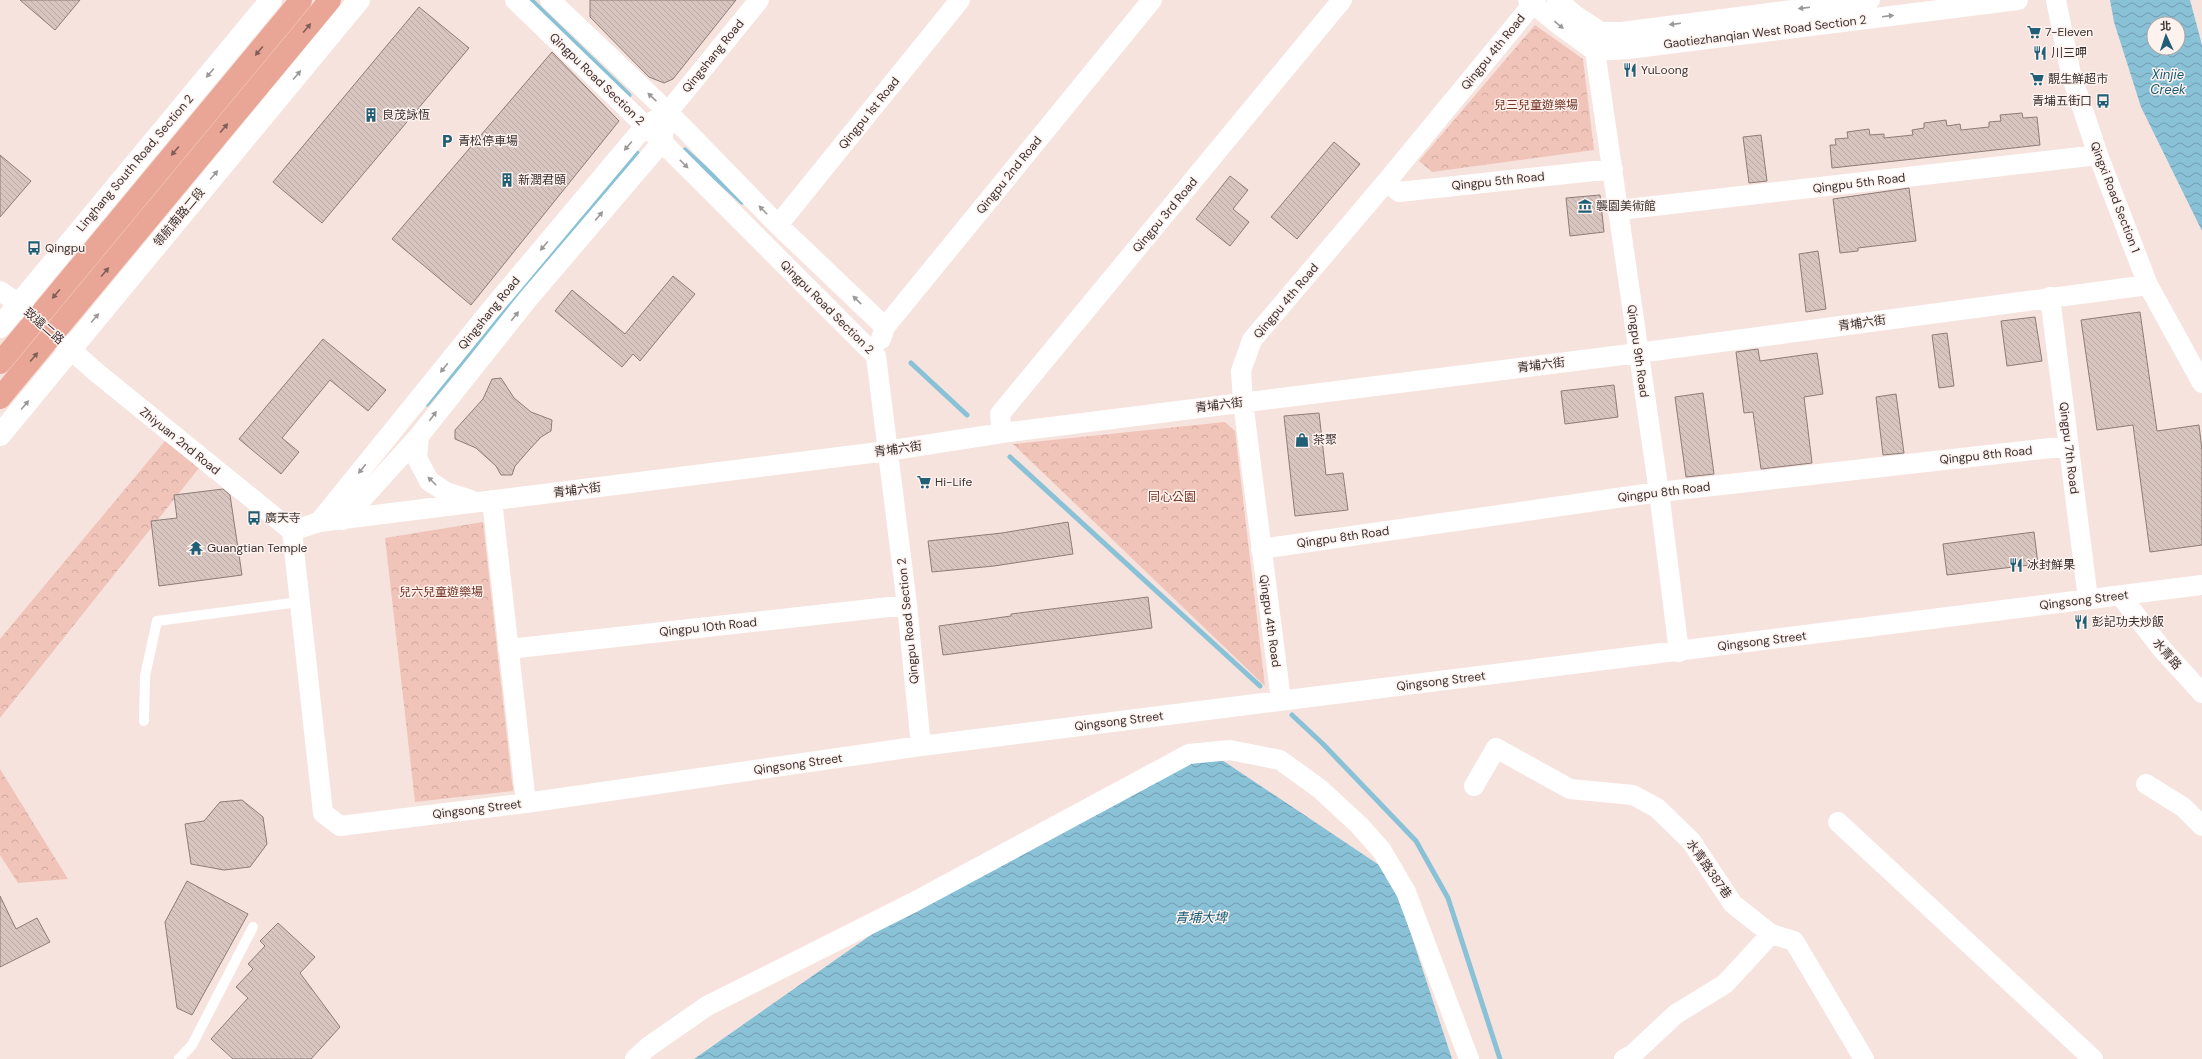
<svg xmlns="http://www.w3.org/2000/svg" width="2202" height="1059" font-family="'DM Sans','Noto Sans TC',sans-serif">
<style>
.forest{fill:url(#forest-crowns)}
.water{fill:url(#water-waves);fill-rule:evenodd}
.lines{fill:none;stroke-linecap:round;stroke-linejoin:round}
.stream{stroke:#89c1d7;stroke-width:5}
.building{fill:url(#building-back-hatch);stroke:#8d7c78}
.service{stroke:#fff;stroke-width:10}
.minor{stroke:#fff;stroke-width:20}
.tertiary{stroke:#fff;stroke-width:22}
.primary{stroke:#e9a595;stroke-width:22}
.oneway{fill:#9c9898}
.oneway2{fill:#7f5f58}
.labels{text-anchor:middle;stroke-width:3;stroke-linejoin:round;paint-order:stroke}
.street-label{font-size:12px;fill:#393130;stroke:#fef2ef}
.poi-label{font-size:12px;fill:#393130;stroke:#fef2ef;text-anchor:start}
.park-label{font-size:12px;fill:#743223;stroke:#fef2ef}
.water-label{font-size:13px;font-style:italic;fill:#165d75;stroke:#fef2ef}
</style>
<defs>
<pattern id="forest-crowns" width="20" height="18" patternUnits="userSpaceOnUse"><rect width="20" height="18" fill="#f1c4b9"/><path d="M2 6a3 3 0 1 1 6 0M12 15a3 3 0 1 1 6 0" fill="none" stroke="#cfa99f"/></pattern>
<pattern id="water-waves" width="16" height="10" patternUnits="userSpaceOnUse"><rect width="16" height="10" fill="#89c1d7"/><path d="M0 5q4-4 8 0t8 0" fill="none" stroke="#719daf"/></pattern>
<pattern id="building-back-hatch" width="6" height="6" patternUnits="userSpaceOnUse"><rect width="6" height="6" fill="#d8c5c0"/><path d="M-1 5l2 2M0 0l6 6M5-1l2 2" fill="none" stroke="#baaaa5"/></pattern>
</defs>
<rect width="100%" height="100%" fill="#f6e3de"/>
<!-- forest -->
<path class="forest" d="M 1535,25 L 1583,59 L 1594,150 L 1432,172 L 1419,161 Z
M 1225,422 L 1235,431 L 1265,686 L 1013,444 Z
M 165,441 L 199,468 L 0,718 L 0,639 Z
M 483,522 L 513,791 L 415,802 L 385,538 Z
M 0,769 L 68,879 L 18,883 L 0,855 Z"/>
<!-- water -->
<path class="water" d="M 2110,0 L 2190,0 L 2202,45 L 2202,231 L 2141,107 L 2114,22 ZM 2154,24 L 2178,24 L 2178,48 L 2154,48 Z
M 1210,752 L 1391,873 L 1452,1059 L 694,1059 L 888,923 Z"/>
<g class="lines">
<!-- stream -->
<path class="stream" d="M 531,0 L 629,95
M 685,150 L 742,202
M 911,363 L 967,415
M 427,404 L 637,153
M 1010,457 L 1260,686
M 1292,715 L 1323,744 L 1416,841 L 1448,898 L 1500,1059"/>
</g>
<!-- building -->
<path class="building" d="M 20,0 L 80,0 L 55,30 Z
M 590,0 L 736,0 L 673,79 L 664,83 L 649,77 L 590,17 Z
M 419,7 L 469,48 L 322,223 L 273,182 Z
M 552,52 L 619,121 L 471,305 L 392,239 Z
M 2022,113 L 2023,118 L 2037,117 L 2040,145 L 1832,168 L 1830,145 L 1836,145 L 1835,139 L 1848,138 L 1847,132 L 1869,129 L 1870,135 L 1884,134 L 1884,138 L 1913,135 L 1912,130 L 1924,128 L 1924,123 L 1946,120 L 1947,126 L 1960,124 L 1961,130 L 1989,127 L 1989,122 L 2001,121 L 2000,115 Z
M 1761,135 L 1767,181 L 1749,183 L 1743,137 Z
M 1334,142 L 1360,164 L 1297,239 L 1271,217 Z
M 0,155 L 31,181 L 0,217 Z
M 1230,176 L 1248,190 L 1233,209 L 1249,222 L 1230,246 L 1196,219 Z
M 1909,188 L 1916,241 L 1858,248 L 1858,251 L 1840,253 L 1833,199 Z
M 1600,195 L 1604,232 L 1570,236 L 1566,198 Z
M 1818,251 L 1826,309 L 1806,312 L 1799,254 Z
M 673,276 L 695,294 L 640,361 L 633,354 L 622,367 L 555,311 L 572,290 L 625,334 Z
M 2140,312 L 2157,431 L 2199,425 L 2202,450 L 2202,545 L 2150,552 L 2133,425 L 2097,430 L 2081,320 Z
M 2035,317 L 2042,361 L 2007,366 L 2001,321 Z
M 1947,333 L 1954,386 L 1939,388 L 1932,335 Z
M 323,339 L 386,390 L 368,411 L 330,380 L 282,438 L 299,452 L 281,474 L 239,439 Z
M 1758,349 L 1760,361 L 1817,353 L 1823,394 L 1804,397 L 1812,463 L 1761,469 L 1753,412 L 1744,413 L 1736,352 Z
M 501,378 L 514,398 L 531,412 L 552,420 L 551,431 L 541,437 L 529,450 L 515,466 L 512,475 L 501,475 L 496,466 L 476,448 L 455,439 L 455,430 L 483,399 L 492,379 Z
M 1614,385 L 1618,417 L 1565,424 L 1561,391 Z
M 1703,393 L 1714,474 L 1686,477 L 1675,397 Z
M 1896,394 L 1904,453 L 1883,455 L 1876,397 Z
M 1319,413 L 1326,475 L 1343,473 L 1348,510 L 1295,516 L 1284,416 Z
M 223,489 L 230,495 L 242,575 L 159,586 L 151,521 L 177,518 L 174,495 Z
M 1068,522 L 1073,554 L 994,566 L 932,572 L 928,541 L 1002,533 Z
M 2034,532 L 2038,564 L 1947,575 L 1943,544 Z
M 1148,597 L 1152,628 L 943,655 L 939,626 L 1011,616 L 1011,614 Z
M 242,800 L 263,817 L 267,844 L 250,867 L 224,870 L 191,864 L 185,824 L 204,821 L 220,802 Z
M 187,881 L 248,914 L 192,1015 L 177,1008 L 165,922 Z
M 0,896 L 16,929 L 37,918 L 50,942 L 0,967 Z
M 278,923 L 315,957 L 300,973 L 340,1027 L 311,1059 L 233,1059 L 211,1039 L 248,998 L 236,987 L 253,969 L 248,964 L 265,946 L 260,941 Z"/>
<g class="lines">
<!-- service -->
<path class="service" d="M 144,721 L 145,676 L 157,621 L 299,602
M 179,1059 L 192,1045 L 253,927"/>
<!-- minor -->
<path class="minor" d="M 515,0 L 662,142 L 876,356 L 907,605 L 921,746
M 550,0 L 668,112 L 778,225 L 885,327
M 1528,0 L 1563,28 L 1595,51 L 1628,49 L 2018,0
M 1557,0 L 1575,15 L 1601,32 L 1622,32 L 1870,0
M 2056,0 L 2071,74 L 2098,155 L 2148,285 L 2202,383
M 1595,51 L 1659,492 L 1679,652
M 1387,181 L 1399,192 L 1613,169
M 1619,210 L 2098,155
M 778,225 L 960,0
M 0,291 L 19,304 L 96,372 L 292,531
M 2050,297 L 2088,599
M 881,339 L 885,327 L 1152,0
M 1002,433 L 1000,414 L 1342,0
M 419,436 L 417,458 L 429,481 L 446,492 L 471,500
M 492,500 L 526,803
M 343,520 L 419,436 L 528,299 L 662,142 L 664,130
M 319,522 L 493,307 L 645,126 L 668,112 L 759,0
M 292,531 L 323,813 L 340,826 L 526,803 L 921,746 L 2202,585
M 292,531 L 319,522 L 887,451 L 1002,433 L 1638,353 L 2148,285
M 1261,549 L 1659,492 L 2069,446
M 2120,595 L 2162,649 L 2202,693
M 508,649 L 907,605
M 1281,700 L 1243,402 L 1241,371 L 1252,340 L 1387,181 L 1536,0
M 2146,784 L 2183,807 L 2202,826
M 1474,786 L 1496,748 L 1570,789 L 1633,795 L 1657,808 L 1691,841 L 1733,904 L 1771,934 L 1794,941 L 1864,1059
M 1838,822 L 2093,1059
M 635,1059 L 648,1047 L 707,1006 L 914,902 L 1189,754 L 1230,750 L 1280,760 L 1320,789 L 1359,825 L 1382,851 L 1406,892 L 1469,1059
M 1624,1059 L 1632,1055 L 1676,1014 L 1725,984 L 1771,934"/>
<!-- tertiary -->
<path class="tertiary" d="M 0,327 L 271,0
M 0,435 L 359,0"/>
<!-- primary -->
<path class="primary" d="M 0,363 L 301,0
M 0,398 L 330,0"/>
</g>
<!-- one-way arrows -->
<defs><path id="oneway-solid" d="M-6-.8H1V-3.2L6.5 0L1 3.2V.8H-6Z"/></defs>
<g class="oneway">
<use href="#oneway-solid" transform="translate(1804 8) rotate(173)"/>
<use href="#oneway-solid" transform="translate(1888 16) rotate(-7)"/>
<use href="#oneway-solid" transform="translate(1675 24) rotate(173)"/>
<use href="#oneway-solid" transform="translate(1559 25) rotate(39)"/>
<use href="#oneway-solid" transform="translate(210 73) rotate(130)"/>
<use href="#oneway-solid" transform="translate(297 75) rotate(-50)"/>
<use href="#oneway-solid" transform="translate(652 97) rotate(-137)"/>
<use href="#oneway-solid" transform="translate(628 146) rotate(130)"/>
<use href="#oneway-solid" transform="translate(684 164) rotate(45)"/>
<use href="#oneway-solid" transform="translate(214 175) rotate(-50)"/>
<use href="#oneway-solid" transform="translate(763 210) rotate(-134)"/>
<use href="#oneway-solid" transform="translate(599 216) rotate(-50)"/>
<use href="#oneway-solid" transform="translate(544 246) rotate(130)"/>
<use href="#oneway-solid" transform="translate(857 300) rotate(-136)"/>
<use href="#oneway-solid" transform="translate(515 316) rotate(-51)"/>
<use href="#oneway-solid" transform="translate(95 318) rotate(-50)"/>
<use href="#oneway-solid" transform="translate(444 368) rotate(129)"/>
<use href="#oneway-solid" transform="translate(25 405) rotate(-50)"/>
<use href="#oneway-solid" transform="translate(433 416) rotate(-53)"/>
<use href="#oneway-solid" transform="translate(362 469) rotate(129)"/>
<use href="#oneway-solid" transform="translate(432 481) rotate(-135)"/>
</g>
<g class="oneway2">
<use href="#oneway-solid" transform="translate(307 28) rotate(-50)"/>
<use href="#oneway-solid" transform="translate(259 51) rotate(130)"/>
<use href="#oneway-solid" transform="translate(224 128) rotate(-50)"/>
<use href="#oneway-solid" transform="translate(175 151) rotate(130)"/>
<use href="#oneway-solid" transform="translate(105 272) rotate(-50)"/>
<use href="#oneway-solid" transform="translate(56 294) rotate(130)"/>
<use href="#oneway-solid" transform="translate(34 357) rotate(-50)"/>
</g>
<!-- icons -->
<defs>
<symbol id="supermarket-bare" viewBox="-9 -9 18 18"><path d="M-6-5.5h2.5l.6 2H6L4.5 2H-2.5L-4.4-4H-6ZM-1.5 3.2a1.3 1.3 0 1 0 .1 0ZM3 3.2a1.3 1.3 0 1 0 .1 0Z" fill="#205f75" stroke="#fef2ef" stroke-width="2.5" paint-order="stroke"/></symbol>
<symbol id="restaurant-bare" viewBox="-9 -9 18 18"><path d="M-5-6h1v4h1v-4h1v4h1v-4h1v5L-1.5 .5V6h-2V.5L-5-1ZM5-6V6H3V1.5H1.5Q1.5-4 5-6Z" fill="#205f75" stroke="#fef2ef" stroke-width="2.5" paint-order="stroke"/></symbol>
<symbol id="bus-bare" viewBox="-9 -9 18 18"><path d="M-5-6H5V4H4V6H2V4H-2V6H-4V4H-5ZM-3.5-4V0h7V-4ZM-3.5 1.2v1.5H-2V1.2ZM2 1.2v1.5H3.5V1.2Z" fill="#205f75" stroke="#fef2ef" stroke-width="2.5" paint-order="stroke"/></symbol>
<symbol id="building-bare" viewBox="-9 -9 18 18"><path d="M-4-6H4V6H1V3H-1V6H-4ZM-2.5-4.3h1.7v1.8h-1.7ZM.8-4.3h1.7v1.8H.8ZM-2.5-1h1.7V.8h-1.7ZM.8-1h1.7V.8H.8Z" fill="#205f75" stroke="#fef2ef" stroke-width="2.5" paint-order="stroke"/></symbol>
<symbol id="parking-bare" viewBox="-9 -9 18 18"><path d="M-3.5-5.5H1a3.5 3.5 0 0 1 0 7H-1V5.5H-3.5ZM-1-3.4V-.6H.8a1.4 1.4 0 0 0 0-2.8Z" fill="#205f75" stroke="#fef2ef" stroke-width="2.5" paint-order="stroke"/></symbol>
<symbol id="museum-bare" viewBox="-9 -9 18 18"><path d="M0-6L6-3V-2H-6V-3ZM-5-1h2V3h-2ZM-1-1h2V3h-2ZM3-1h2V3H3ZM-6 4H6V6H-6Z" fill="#205f75" stroke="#fef2ef" stroke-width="2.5" paint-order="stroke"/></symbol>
<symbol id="shop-bare" viewBox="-9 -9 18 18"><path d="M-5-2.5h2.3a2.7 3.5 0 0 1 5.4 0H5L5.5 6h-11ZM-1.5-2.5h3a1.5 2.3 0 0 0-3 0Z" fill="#205f75" stroke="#fef2ef" stroke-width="2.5" paint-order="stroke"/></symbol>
<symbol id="temple-bare" viewBox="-9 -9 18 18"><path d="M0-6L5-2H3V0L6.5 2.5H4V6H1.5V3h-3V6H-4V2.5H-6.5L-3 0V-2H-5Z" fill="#205f75" stroke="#fef2ef" stroke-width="2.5" paint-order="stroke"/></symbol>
</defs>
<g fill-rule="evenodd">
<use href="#supermarket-bare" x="2024" y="22" width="20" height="20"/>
<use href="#restaurant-bare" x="2030" y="43" width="20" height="20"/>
<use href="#restaurant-bare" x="1620" y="60" width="20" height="20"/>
<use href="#supermarket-bare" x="2027" y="69" width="20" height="20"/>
<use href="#bus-bare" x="2093" y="91" width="20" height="20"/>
<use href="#building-bare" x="361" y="105" width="20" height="20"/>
<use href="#parking-bare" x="437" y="131" width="20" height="20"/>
<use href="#building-bare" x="497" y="170" width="20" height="20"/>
<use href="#museum-bare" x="1575" y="196" width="20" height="20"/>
<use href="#bus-bare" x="24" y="238" width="20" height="20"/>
<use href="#shop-bare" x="1292" y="430" width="20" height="20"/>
<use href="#supermarket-bare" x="914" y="472" width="20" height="20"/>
<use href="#bus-bare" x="244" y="508" width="20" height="20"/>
<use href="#temple-bare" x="186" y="538" width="20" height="20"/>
<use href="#restaurant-bare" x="2006" y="555" width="20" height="20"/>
<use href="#restaurant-bare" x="2071" y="612" width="20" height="20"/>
</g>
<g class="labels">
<!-- street labels -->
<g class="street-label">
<text transform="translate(1765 32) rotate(-7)" y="4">Gaotiezhanqian West Road Section 2</text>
<text transform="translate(1493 52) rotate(-51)" y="4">Qingpu 4th Road</text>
<text transform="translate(713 56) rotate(-51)" y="4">Qingshang Road</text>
<text transform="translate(597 79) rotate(44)" y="4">Qingpu Road Section 2</text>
<text transform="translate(869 113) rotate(-51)" y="4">Qingpu 1st Road</text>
<text transform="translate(135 163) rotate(-50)" y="4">Linghang South Road, Section 2</text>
<text transform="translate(1009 175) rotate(-51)" y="4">Qingpu 2nd Road</text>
<text transform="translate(1498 181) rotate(-6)" y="4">Qingpu 5th Road</text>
<text transform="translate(1859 183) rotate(-7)" y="4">Qingpu 5th Road</text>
<text transform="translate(2115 197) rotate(69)" y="4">Qingxi Road Section 1</text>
<text transform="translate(1165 215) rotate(-50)" y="4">Qingpu 3rd Road</text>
<text transform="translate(179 217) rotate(-50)" y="4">領航南路二段</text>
<text transform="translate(1286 301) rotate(-50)" y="4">Qingpu 4th Road</text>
<text transform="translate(827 307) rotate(45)" y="4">Qingpu Road Section 2</text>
<text transform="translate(489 313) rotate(-51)" y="4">Qingshang Road</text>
<text transform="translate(1862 323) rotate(-8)" y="4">青埔六街</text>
<text transform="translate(44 326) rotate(41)" y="4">致遠二路</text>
<text transform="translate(1638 351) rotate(82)" y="4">Qingpu 9th Road</text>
<text transform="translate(1541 365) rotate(-7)" y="4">青埔六街</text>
<text transform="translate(1219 405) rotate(-7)" y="4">青埔六街</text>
<text transform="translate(180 441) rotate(39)" y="4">Zhiyuan 2nd Road</text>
<text transform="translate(2069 448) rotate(83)" y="4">Qingpu 7th Road</text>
<text transform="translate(898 449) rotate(-8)" y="4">青埔六街</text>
<text transform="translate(1986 455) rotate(-6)" y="4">Qingpu 8th Road</text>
<text transform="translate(577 490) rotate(-7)" y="4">青埔六街</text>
<text transform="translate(1664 492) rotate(-7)" y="4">Qingpu 8th Road</text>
<text transform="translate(1343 537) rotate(-8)" y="4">Qingpu 8th Road</text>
<text transform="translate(2084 600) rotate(-7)" y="4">Qingsong Street</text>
<text transform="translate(908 621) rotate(-96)" y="4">Qingpu Road Section 2</text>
<text transform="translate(1270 621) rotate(82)" y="4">Qingpu 4th Road</text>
<text transform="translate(708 627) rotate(-6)" y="4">Qingpu 10th Road</text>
<text transform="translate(1762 641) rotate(-7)" y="4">Qingsong Street</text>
<text transform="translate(2167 654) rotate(49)" y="4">水青路</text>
<text transform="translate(1441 681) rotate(-7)" y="4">Qingsong Street</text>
<text transform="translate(1119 721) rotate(-7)" y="4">Qingsong Street</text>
<text transform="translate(798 764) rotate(-8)" y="4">Qingsong Street</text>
<text transform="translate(477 809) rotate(-7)" y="4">Qingsong Street</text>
<text transform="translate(1709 869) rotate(55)" y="4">水青路387巷</text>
</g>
<!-- poi labels -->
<g class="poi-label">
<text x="2045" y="36">7-Eleven</text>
<text x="2051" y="57">川三呷</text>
<text x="1641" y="74">YuLoong</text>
<text x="2048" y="83">靚生鮮超市</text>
<text x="2092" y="105" text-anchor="end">青埔五街口</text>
<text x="382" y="119">良茂詠恆</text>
<text x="458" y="145">青松停車場</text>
<text x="518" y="184">新潤君頤</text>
<text x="1596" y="210">襲園美術館</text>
<text x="45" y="252">Qingpu</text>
<text x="1313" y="444">茶聚</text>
<text x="935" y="486">Hi-Life</text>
<text x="265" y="522">廣天寺</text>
<text x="207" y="552">Guangtian Temple</text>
<text x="2027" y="569">冰封鮮果</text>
<text x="2092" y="626">彭記功夫炒飯</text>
</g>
<!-- park labels -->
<g class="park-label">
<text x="1536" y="109">兒三兒童遊樂場</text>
<text x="1172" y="501">同心公園</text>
<text x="441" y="596">兒六兒童遊樂場</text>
</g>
<!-- water labels -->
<g class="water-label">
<text x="2168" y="79">Xinjie<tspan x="2168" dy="15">Creek</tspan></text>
<text x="1201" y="922">青埔大埤</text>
</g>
</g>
<!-- north arrow -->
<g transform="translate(2166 36) rotate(357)"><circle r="19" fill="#fef2ef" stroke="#afa5a3"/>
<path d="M0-3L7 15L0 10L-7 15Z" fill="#205f75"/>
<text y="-6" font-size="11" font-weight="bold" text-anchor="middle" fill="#393130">北</text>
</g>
</svg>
